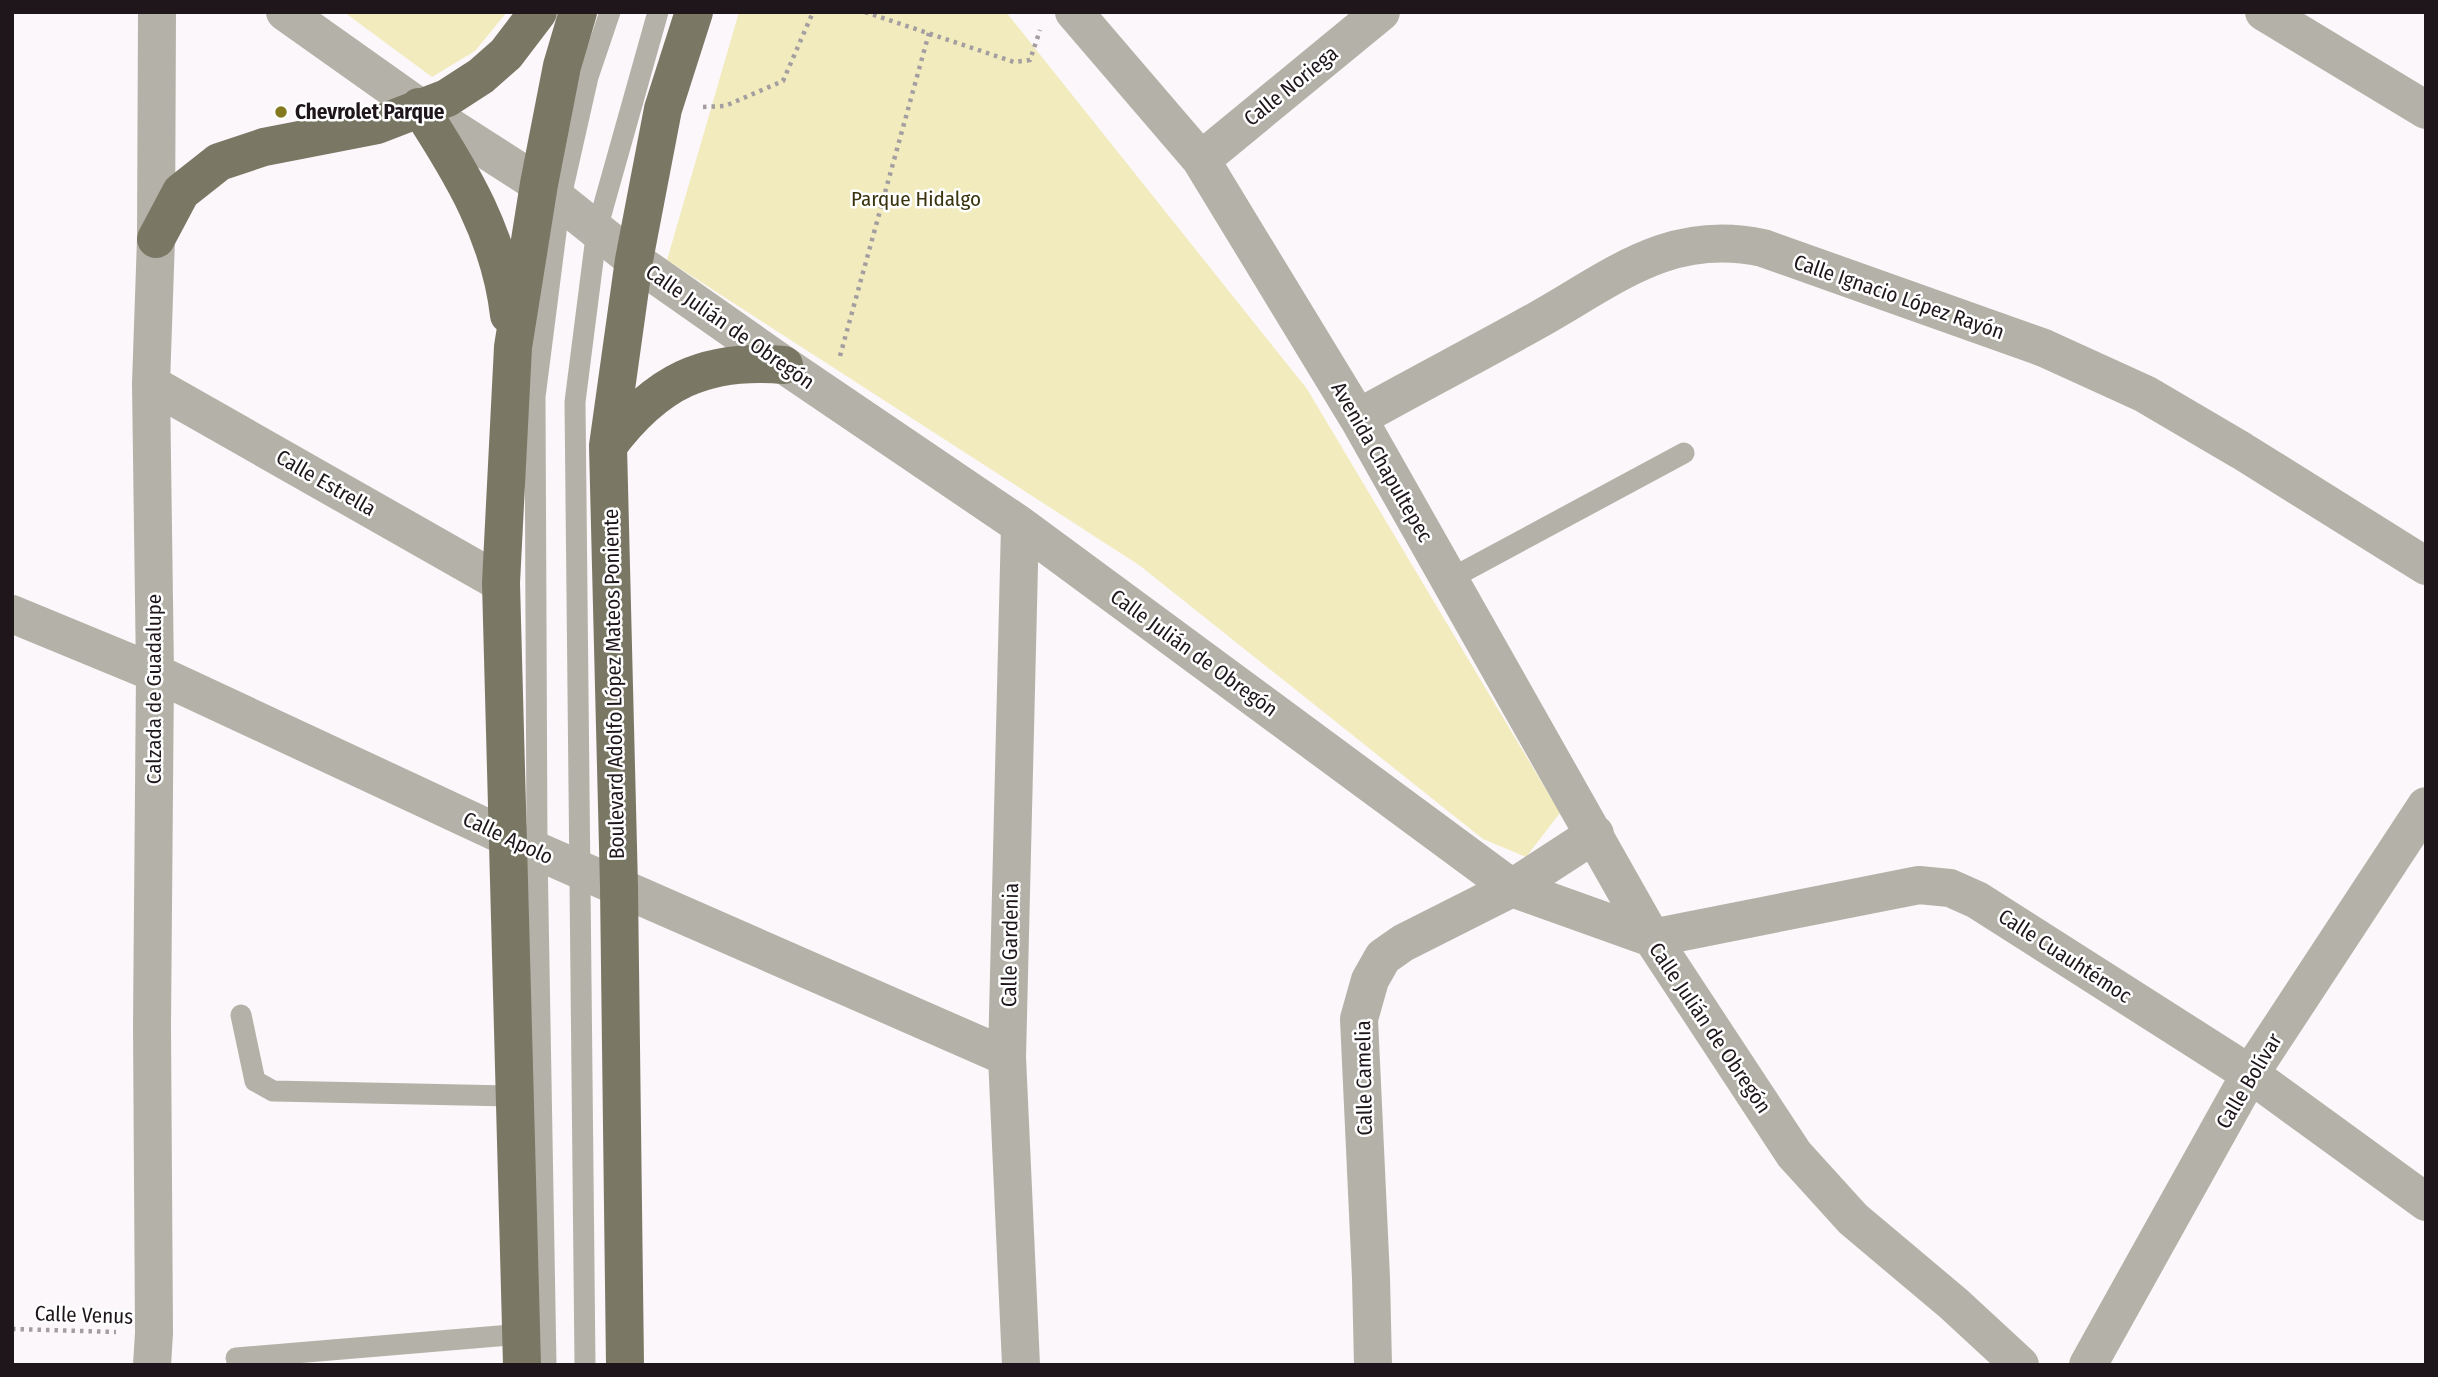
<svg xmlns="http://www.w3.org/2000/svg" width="2438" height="1377" font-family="'Fira Sans Condensed',sans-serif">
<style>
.green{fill:#f1ebbd}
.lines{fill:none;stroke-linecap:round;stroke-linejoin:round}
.path{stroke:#a49ea1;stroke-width:4.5;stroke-dasharray:3.5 5;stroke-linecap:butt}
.service{stroke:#b4b2a8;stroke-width:21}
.minor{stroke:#b4b2a8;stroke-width:38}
.tertiary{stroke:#b4b2a8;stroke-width:38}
.primary{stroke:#7a7865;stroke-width:38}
.poi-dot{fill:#85791e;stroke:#fff;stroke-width:2.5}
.labels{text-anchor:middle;stroke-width:5;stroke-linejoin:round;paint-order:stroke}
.street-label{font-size:21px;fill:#1e161b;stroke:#fff}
.poi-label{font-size:21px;font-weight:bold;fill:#1e161b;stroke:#fff;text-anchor:start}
.park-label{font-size:21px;fill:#39330e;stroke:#fff}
</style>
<rect width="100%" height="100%" fill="#fcf7fa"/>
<!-- green -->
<path class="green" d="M 344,12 L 507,12 L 475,51 L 432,77 Z
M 739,12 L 1006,12 L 1307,389 L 1560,813 L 1526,857 L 1483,839 L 1139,565 L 667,260 Z"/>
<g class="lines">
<!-- path -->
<path class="path" d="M 865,12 L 1014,62 L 1030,60 L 1040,30
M 703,107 L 725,106 L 783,81 L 813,12
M 840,356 L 929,33
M 12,1329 L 116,1332"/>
<!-- service -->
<path class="service" d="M 1450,579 L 1684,453
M 241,1015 L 255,1081 L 273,1091 L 515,1096
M 236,1358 L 522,1334
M 546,1365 L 537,851 L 535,397 L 560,201 L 588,77 L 610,12
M 585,1365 L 575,402 L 597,229 L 658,12"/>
<!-- minor -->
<path class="minor" d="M 1074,12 L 1201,160 L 1358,418 L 1652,938 L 1794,1154 L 1853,1219 L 1954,1304 L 2020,1365
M 2264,12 L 2426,110
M 1201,160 L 1381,12
M 634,260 L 784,365 L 1020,525 L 1512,888 L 1652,938
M 151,384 L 501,583
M 1358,418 C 1417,385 1477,354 1536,321 C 1613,278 1669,228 1763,248 L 2044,348 L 2145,394 L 2242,451 L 2426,566
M 1020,525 L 1007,1057 L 1021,1365
M 619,887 L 1007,1057
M 1652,938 L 1919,885 L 1950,888 L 1977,900 L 2250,1074 L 2426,1202
M 1373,1365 L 1371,1278 L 1359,1019 L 1370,980 L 1383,957 L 1403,943 L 1512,888 L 1595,834
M 2088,1365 L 2250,1074 L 2426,806"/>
<!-- tertiary -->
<path class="tertiary" d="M 285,12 L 419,107 L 539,184 L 634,260
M 12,614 L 155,673 L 537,851 L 619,887
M 152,1365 L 154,1333 L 152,1026 L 155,673 L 151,384 L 156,239 L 157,12"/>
<!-- primary -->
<path class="primary" d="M 419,107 C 462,173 500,236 509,315
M 156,239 L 181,192 L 219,162 L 264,147 L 377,125 L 447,98 L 481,76 L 506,54 L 538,12
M 608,446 C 656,382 704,358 784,365
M 522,1365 L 501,583 L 513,347 L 539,184 L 562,66 L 578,12
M 625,1365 L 619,887 L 608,446 L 634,260 L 663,109 L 694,12"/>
</g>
<!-- markers -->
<circle class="poi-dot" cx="281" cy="112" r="7"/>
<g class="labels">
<!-- street labels -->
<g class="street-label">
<text transform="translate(1291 86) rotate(-39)" y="7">Calle Noriega</text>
<text transform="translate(1899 297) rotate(19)" y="7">Calle Ignacio López Rayón</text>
<text transform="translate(730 327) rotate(35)" y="7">Calle Julián de Obregón</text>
<text transform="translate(1382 462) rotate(60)" y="7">Avenida Chapultepec</text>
<text transform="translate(326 483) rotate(30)" y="7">Calle Estrella</text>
<text transform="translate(1194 653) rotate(36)" y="7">Calle Julián de Obregón</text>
<text transform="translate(614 684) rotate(-91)" y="7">Boulevard Adolfo López Mateos Poniente</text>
<text transform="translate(154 689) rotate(-90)" y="7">Calzada de Guadalupe</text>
<text transform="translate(508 838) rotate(25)" y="7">Calle Apolo</text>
<text transform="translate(1010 945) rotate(-89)" y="7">Calle Gardenia</text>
<text transform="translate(2065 956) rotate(33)" y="7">Calle Cuauhtémoc</text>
<text transform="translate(1710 1028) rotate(56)" y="7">Calle Julián de Obregón</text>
<text transform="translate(1364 1078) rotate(-91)" y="7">Calle Camelia</text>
<text transform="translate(2249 1081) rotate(-59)" y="7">Calle Bolívar</text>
<text transform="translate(84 1315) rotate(2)" y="7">Calle Venus</text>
</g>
<!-- poi labels -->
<g class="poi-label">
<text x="295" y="119">Chevrolet Parque</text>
</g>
<!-- park labels -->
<g class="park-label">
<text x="916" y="206">Parque Hidalgo</text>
</g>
</g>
<!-- border -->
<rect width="2438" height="1377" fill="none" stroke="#1e161b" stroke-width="28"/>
</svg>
